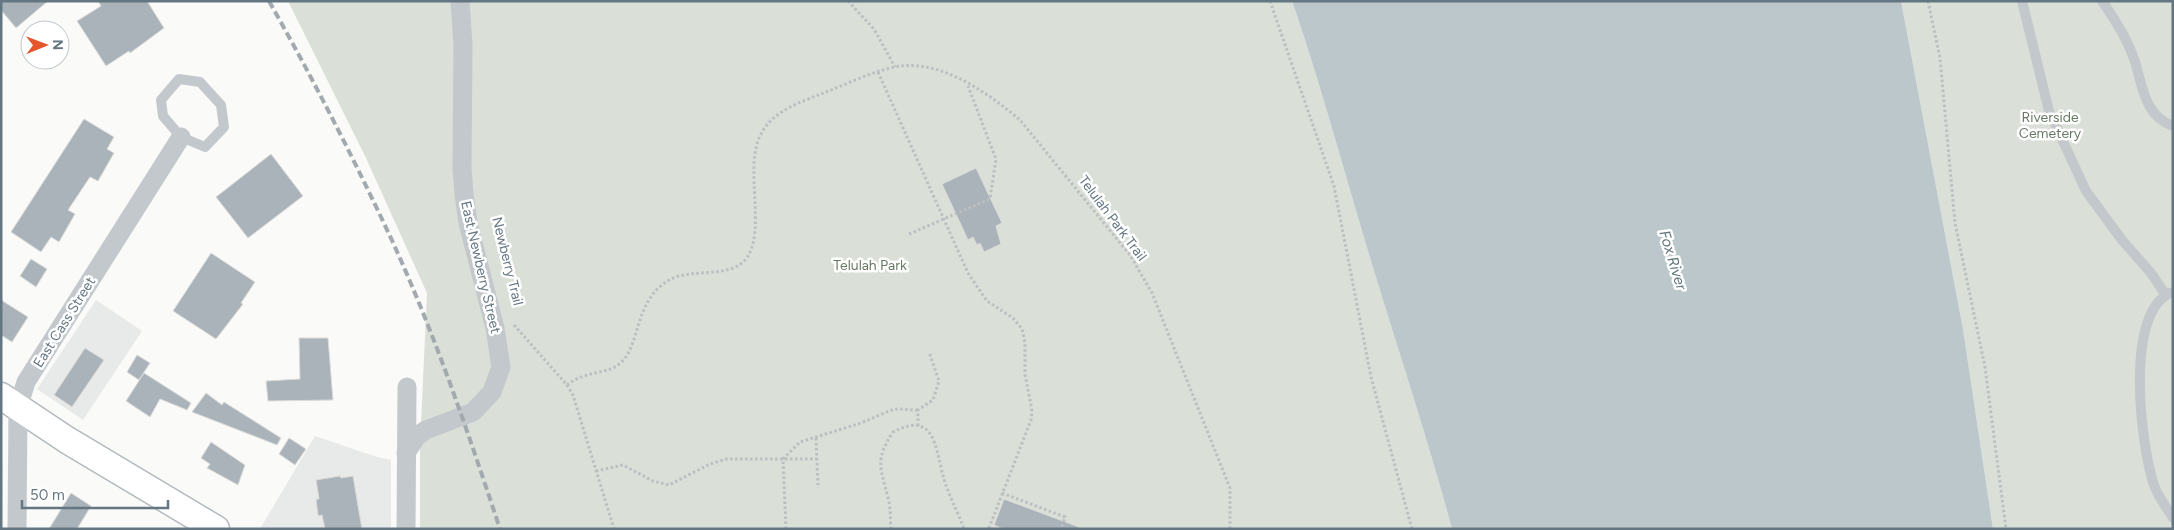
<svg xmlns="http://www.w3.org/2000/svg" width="2174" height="530" font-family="Figtree,sans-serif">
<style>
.built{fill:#e8e9e9}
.green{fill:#dadfd7}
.water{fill:#bbc7cb}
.building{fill:#aab3b9;stroke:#dcdcda}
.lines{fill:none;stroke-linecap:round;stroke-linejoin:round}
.secondary-casing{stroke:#b3babf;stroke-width:29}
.path{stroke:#bbbfc2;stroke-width:3;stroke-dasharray:2.5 2.5;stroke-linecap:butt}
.service{stroke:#c3c8cc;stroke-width:10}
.minor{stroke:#c3c8cc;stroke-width:19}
.secondary{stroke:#fff;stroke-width:26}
.rail{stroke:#a2aab0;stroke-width:4;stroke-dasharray:8 4;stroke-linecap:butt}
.labels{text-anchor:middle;stroke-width:5;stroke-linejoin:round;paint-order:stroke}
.park-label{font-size:14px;fill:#687a64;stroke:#fff}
.street-label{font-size:14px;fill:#657683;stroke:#fff}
.water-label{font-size:15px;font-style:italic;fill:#60757c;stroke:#fff}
</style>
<rect width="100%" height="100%" fill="#fafaf8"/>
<!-- built -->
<path class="built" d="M 96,300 L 142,331 L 83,420 L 37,389 Z
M 315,436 L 377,457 L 391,460 L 391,529 L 260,529 Z"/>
<!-- green -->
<path class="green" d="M 288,1 L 1292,1 C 1323,91 1347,183 1375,274 C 1401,359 1429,443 1452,529 L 420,529 L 420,446 L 427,293 L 366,158 Z
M 1901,1 L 2173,1 L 2173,529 L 1993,529 L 1963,329 Z"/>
<!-- water -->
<path class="water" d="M 1292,1 L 1901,1 L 1963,329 L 1993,529 L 1452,529 C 1429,443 1401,359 1375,274 C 1347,183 1323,91 1292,1 Z"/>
<!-- building -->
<path class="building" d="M 1,1 L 48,1 L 16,28 L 1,10 Z
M 98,1 L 147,1 L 164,28 L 130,53 L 129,51 L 106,66 L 77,21 L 101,6 Z
M 84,119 L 114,137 L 107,149 L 114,153 L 98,181 L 90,177 L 68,210 L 75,214 L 59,242 L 51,237 L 41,252 L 11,232 Z
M 271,154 L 303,196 L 248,238 L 216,197 Z
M 976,168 L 1002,223 L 996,226 L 1001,244 L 984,252 L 980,243 L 977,245 L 973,237 L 968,240 L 942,184 Z
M 211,253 L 255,282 L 241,303 L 243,304 L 216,339 L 173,311 Z
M 31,259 L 47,269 L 36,287 L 20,276 Z
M 1,300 L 28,317 L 12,342 L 1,335 Z
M 299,338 L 328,338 L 333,400 L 268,401 L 266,381 L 300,379 Z
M 85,348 L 104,360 L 72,407 L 54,395 Z
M 137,355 L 150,363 L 139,380 L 127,372 Z
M 144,373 L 191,403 L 187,410 L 160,399 L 150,417 L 126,401 Z
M 206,393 L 222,405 L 224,402 L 281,438 L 277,445 L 192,412 Z
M 289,438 L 306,449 L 295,465 L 279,454 Z
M 211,442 L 245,465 L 238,485 L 207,468 L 210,464 L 201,458 Z
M 340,476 L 341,478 L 353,476 L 362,529 L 325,529 L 322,515 L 318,516 L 316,499 L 319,499 L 316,480 Z
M 71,493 L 91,506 L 77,529 L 49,529 Z
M 1004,499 L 1079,527 L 1078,529 L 1003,529 L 994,525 Z"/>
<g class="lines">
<defs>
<path id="secondary" d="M 1,396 L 67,440 L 216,529"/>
</defs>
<!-- secondary casing -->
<use href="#secondary" class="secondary-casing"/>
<!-- path -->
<path class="path" d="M 848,1 L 874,29 L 895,67
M 1270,1 L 1334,186 L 1371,377 L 1412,529
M 1928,1 L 1940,58 L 1955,223 L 1985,367 L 2006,529
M 878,72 L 968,273 L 987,301 L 1013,318 L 1022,329 L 1025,343 L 1025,374 L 1032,411 L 1031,420 L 989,528 L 992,529
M 909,234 L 990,199 L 996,159 L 968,86
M 514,325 L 567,385 L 573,395 L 614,529
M 567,385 C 586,370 606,375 619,364 C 642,347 632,300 671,279 C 693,268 729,279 746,259 C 767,231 744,169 760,136 C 771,112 798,103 821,94 C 845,85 870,72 895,67 C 940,58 988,93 1020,120 L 1130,255 L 1152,293 L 1230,488 L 1230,529
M 918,426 L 918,410 L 933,400 L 939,381 L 929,352
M 816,438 L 818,485
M 596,471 L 623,465 L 653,481 L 669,485 L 710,464 L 727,459 L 817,459
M 1002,493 L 1065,517 L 1061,529
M 786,529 L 783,459 L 800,442 L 861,423 L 894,409 L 918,410
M 891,529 C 890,519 891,508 888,498 C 881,468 874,461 893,432 C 935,410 935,447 943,475 C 947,493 958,511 964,529"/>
<!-- service -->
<path class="service" d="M 2022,1 L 2049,111 L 2086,191 L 2122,240 L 2151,273 L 2165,294
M 2102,1 C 2114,18 2127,38 2134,59 C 2143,85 2143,115 2173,126
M 179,79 L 200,82 L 221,105 L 224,127 L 205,147 L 181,137 L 163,116 L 161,100 Z
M 2173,292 C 2123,308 2141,447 2154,485 C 2158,497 2167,508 2173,518"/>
<!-- minor -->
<path class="minor" d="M 406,453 L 417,436 L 426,430 L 473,412 L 492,392 L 501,367 L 495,328 L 468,223 L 464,194 L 462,168 L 463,45 L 460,1
M 17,529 L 18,408 L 26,382 L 181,137
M 406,529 L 407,387"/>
<!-- secondary -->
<use href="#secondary" class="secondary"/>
<!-- rail -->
<path class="rail" d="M 269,1 C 312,77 352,155 389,234 C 433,329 467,429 500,529"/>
</g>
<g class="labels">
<!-- park labels -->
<g class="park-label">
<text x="2050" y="122">Riverside<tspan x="2050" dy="16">Cemetery</tspan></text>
<text x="870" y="270">Telulah Park</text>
</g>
<!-- street labels -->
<g class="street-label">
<text transform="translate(1113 218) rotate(53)" y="5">Telulah Park Trail</text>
<text transform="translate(508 261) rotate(76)" y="5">Newberry Trail</text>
<text transform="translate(481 267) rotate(77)" y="5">East Newberry Street</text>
<text transform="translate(64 322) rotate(-58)" y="5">East Cass Street</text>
</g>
<!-- water labels -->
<g class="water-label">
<text transform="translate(1673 260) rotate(73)" y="5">Fox River</text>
</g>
</g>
<!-- border -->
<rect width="2174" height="530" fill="none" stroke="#657683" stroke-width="5"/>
<!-- north arrow -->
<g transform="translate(45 45) rotate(89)"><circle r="24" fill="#ffffff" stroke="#c1c8cd"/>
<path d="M0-4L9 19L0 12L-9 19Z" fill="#e4572e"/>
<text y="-8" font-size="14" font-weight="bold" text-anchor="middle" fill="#657683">N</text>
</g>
<!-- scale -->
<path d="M22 500v8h146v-8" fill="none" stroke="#657683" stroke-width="2.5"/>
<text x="30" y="500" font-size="15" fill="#657683" stroke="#ffffff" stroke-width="4" paint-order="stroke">50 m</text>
</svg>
